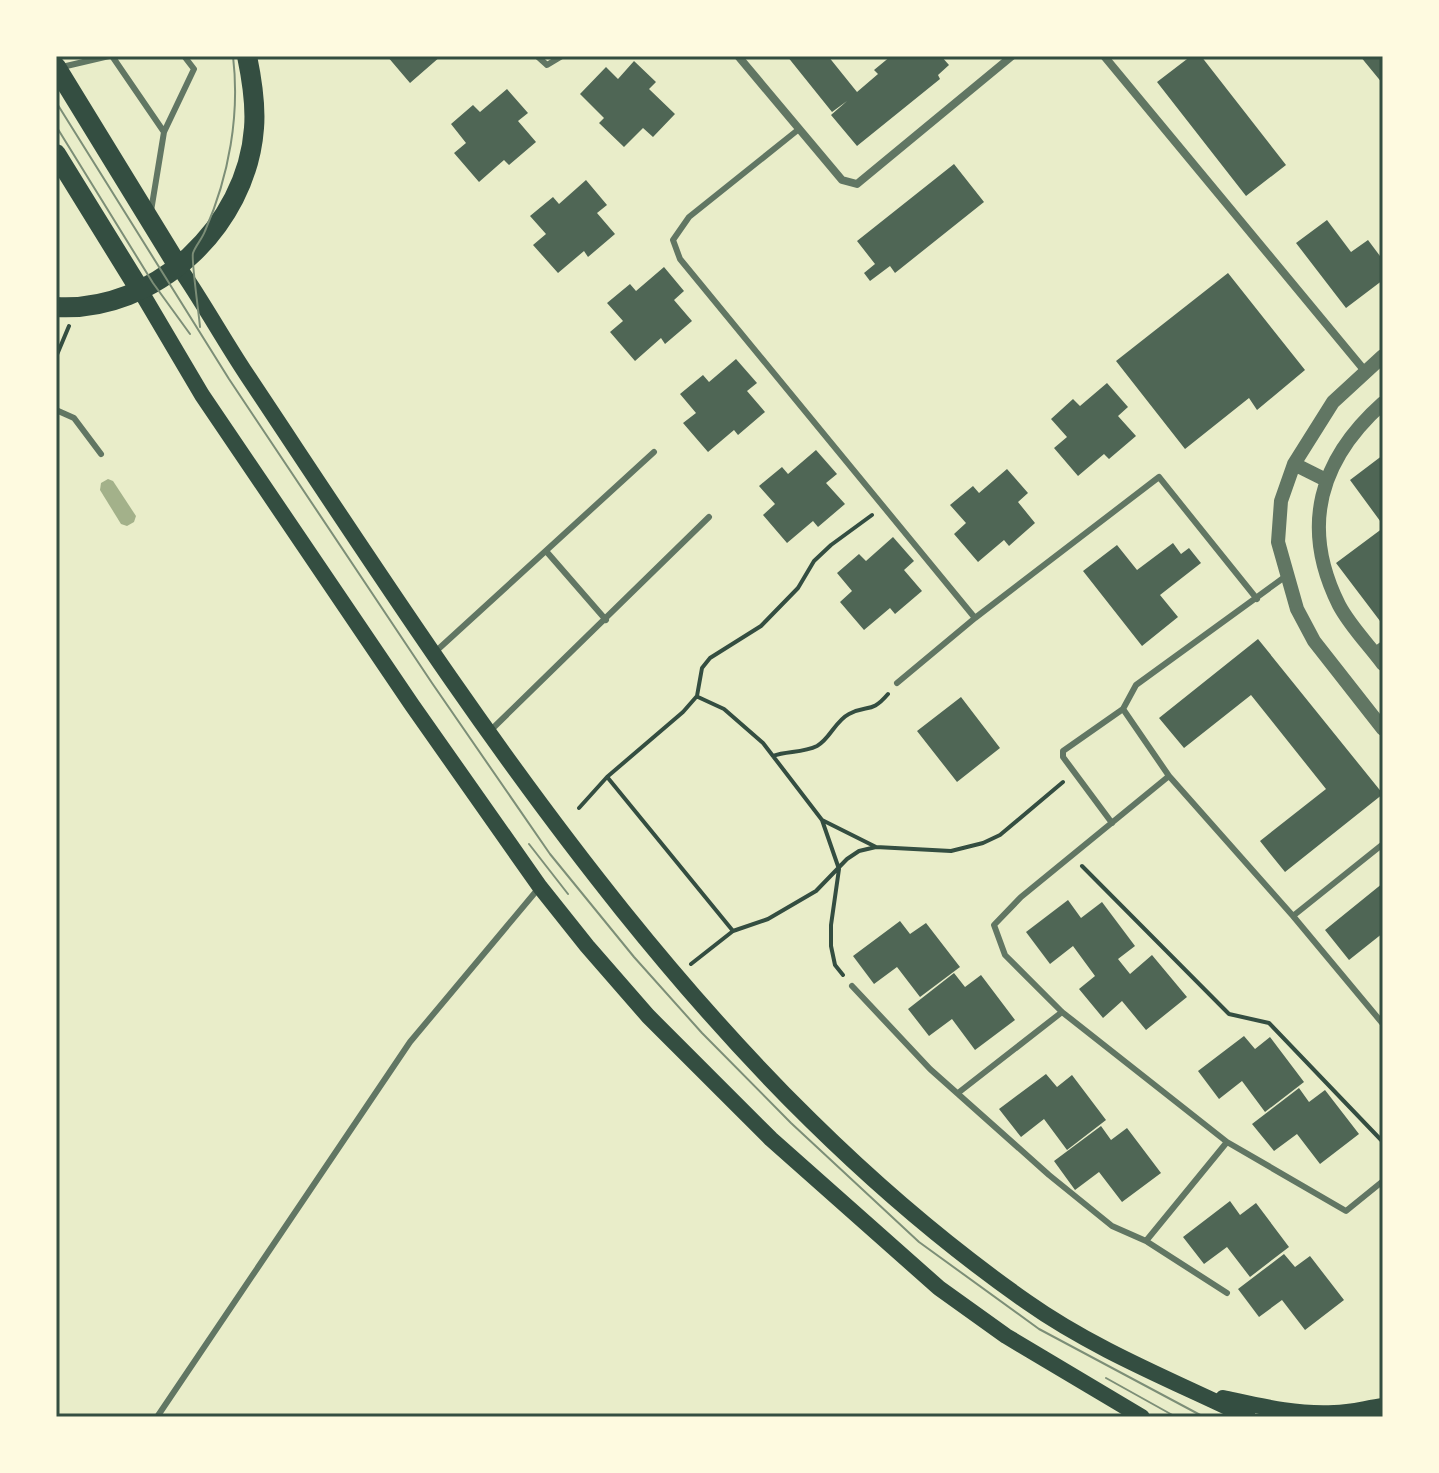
<svg xmlns="http://www.w3.org/2000/svg" width="1439" height="1473" font-family="'Open Sans',sans-serif">
<style>
.water{fill:#a3b18a}
.building{fill:#4f6655}
.lines{fill:none;stroke-linecap:round;stroke-linejoin:round}
.path{stroke:#344e41;stroke-width:4}
.service{stroke:#617663;stroke-width:6}
.minor{stroke:#617663;stroke-width:8}
.tertiary{stroke:#617663;stroke-width:14}
.secondary{stroke:#344e41;stroke-width:16}
.primary{stroke:#344e41;stroke-width:20}
.tram{stroke:#7c8e77;stroke-width:2}
.neatline{fill:none;stroke:#344e41;stroke-width:3}
</style>
<rect width="100%" height="100%" fill="#e9edc9"/>
<!-- water -->
<path class="water" d="M 108,479 L 113,481 L 136,516 L 134,522 L 127,526 L 121,524 L 100,490 L 101,483 Z"/>
<!-- building -->
<path class="building" d="M 387,56 L 441,56 L 410,83 Z
M 787,56 L 828,56 L 857,92 L 878,74 L 874,70 L 891,56 L 941,56 L 949,65 L 938,75 L 940,79 L 857,146 L 831,115 L 847,101 L 832,112 Z
M 1191,56 L 1201,56 L 1286,165 L 1246,196 L 1157,82 Z
M 1360,56 L 1383,56 L 1383,84 Z
M 634,61 L 656,82 L 649,89 L 675,114 L 653,137 L 643,128 L 624,147 L 599,123 L 604,118 L 580,94 L 606,67 L 618,79 Z
M 507,89 L 528,113 L 518,121 L 536,142 L 509,165 L 504,160 L 479,182 L 454,153 L 466,143 L 451,124 L 473,105 L 480,112 Z
M 954,164 L 984,202 L 895,273 L 890,266 L 870,281 L 864,273 L 875,264 L 857,241 Z
M 586,180 L 607,205 L 597,213 L 615,234 L 588,257 L 584,251 L 558,273 L 533,245 L 546,234 L 530,216 L 553,197 L 559,204 Z
M 1327,220 L 1351,252 L 1368,240 L 1383,260 L 1383,280 L 1346,308 L 1296,243 Z
M 664,267 L 684,291 L 674,300 L 692,321 L 665,344 L 661,338 L 635,361 L 610,332 L 623,321 L 607,303 L 630,284 L 636,291 Z
M 1228,273 L 1305,370 L 1257,410 L 1249,398 L 1185,449 L 1116,361 Z
M 736,359 L 757,383 L 747,391 L 765,412 L 738,435 L 734,430 L 708,452 L 683,423 L 696,413 L 680,394 L 703,375 L 709,382 Z
M 1107,383 L 1128,407 L 1118,416 L 1136,436 L 1109,459 L 1104,454 L 1078,476 L 1054,448 L 1067,437 L 1051,419 L 1073,399 L 1080,406 Z
M 816,450 L 837,474 L 826,483 L 845,504 L 818,527 L 813,521 L 787,543 L 763,515 L 775,504 L 759,486 L 782,467 L 788,474 Z
M 1383,455 L 1383,525 L 1350,480 Z
M 1007,469 L 1028,493 L 1018,502 L 1035,523 L 1009,546 L 1004,540 L 978,562 L 954,534 L 966,523 L 950,505 L 973,486 L 979,493 Z
M 1383,528 L 1383,625 L 1336,563 Z
M 893,537 L 914,561 L 904,570 L 922,591 L 895,614 L 890,608 L 864,630 L 840,602 L 852,591 L 837,573 L 859,554 L 866,561 Z
M 1173,543 L 1181,554 L 1189,548 L 1201,563 L 1160,595 L 1178,617 L 1142,646 L 1083,571 L 1117,545 L 1137,570 Z
M 1258,639 L 1383,794 L 1285,872 L 1260,841 L 1326,789 L 1251,695 L 1184,748 L 1159,718 Z
M 961,697 L 1000,748 L 957,782 L 917,731 Z
M 1383,883 L 1383,933 L 1349,960 L 1325,930 Z
M 1068,900 L 1081,918 L 1102,902 L 1135,946 L 1118,959 L 1130,974 L 1152,955 L 1187,997 L 1146,1030 L 1122,1001 L 1103,1018 L 1079,989 L 1095,976 L 1073,946 L 1050,964 L 1026,932 Z
M 900,921 L 910,934 L 926,923 L 960,967 L 920,997 L 897,967 L 874,984 L 853,956 Z
M 954,973 L 965,987 L 981,975 L 1015,1020 L 975,1050 L 952,1019 L 929,1036 L 908,1009 Z
M 1244,1036 L 1255,1049 L 1270,1037 L 1304,1082 L 1265,1112 L 1242,1081 L 1219,1099 L 1198,1071 Z
M 1046,1074 L 1057,1087 L 1072,1075 L 1106,1120 L 1067,1150 L 1044,1119 L 1021,1137 L 999,1109 Z
M 1299,1088 L 1309,1102 L 1325,1090 L 1359,1134 L 1320,1164 L 1297,1134 L 1274,1151 L 1252,1124 Z
M 1101,1126 L 1111,1140 L 1127,1128 L 1161,1173 L 1122,1202 L 1099,1172 L 1075,1190 L 1054,1161 Z
M 1230,1201 L 1240,1215 L 1256,1203 L 1289,1247 L 1250,1277 L 1227,1247 L 1204,1264 L 1183,1237 Z
M 1284,1254 L 1295,1267 L 1310,1256 L 1344,1300 L 1305,1330 L 1282,1300 L 1259,1317 L 1238,1289 Z"/>
<g class="lines">
<!-- path -->
<path class="path" d="M 56,357 L 69,326
M 698,697 L 724,709 L 763,743 L 822,820 L 839,869 L 831,925 L 831,946 L 835,965 L 843,975
M 773,756 C 787,751 803,753 817,746 C 830,739 835,721 849,714 C 868,704 871,714 888,694
M 608,778 L 733,931
M 579,808 L 607,777 L 683,712 L 697,696 L 702,668 L 710,658 L 761,626 L 798,588 L 814,561 L 831,545 L 872,515
M 822,820 L 876,847
M 1082,866 L 1229,1014 L 1269,1023 L 1383,1142
M 691,964 L 733,931 L 768,919 L 816,891 L 847,859 L 859,851 L 876,847 L 951,851 L 983,843 L 1000,835 L 1063,782"/>
<!-- service -->
<path class="service" d="M 112,56 L 164,132 L 151,211
M 537,56 L 547,65 L 562,56
M 62,67 L 109,56
M 799,129 L 689,217 L 673,240 L 680,259 L 975,618
M 164,132 L 194,69 L 184,56
M 56,410 L 74,418 L 101,454
M 546,551 L 606,620
M 1373,651 L 1383,644
M 434,653 L 654,452
M 897,683 L 975,618 L 1159,477 L 1257,599
M 1123,709 L 1169,776 L 1293,916 L 1383,1024
M 491,730 L 709,517
M 1169,776 L 1021,897 L 994,925 L 1005,955 L 1062,1012 L 1227,1142 L 1346,1211 L 1383,1181
M 1112,823 L 1063,757 L 1063,751 L 1123,709 L 1136,685 L 1286,576
M 1293,916 L 1383,844
M 852,986 L 930,1069 L 1049,1175 L 1112,1226 L 1146,1241 L 1227,1293
M 958,1093 L 1062,1012
M 1146,1241 L 1227,1142
M 157,1417 L 410,1042 L 538,889"/>
<!-- minor -->
<path class="minor" d="M 738,56 L 842,180 L 857,184 L 1012,56
M 1104,56 L 1365,371"/>
<!-- tertiary -->
<path class="tertiary" d="M 1383,356 L 1333,402 L 1294,464 L 1281,501 L 1278,542 L 1297,609 L 1314,641 L 1383,729
M 1383,403 C 1319,460 1300,527 1339,605 C 1350,626 1369,645 1383,664
M 1294,464 L 1326,480"/>
<!-- secondary -->
<path class="secondary" d="M 178,266 C 203,302 223,339 247,375 C 468,707 695,1070 1027,1302 C 1095,1350 1174,1381 1248,1417
M 140,290 L 202,395 L 412,705 L 540,887 L 587,946 L 648,1016 L 771,1139 L 939,1288 L 1006,1336 L 1142,1417
M 1223,1398 C 1260,1406 1295,1415 1334,1413 C 1350,1413 1367,1408 1383,1406"/>
<!-- primary -->
<path class="primary" d="M 56,67 L 178,266
M 56,154 L 140,290
M 56,307 C 155,313 247,226 254,128 C 256,104 252,80 247,56"/>
<!-- tram -->
<path class="tram" d="M 56,102 L 229,379 L 432,683 L 550,854 L 634,957 L 702,1033 L 791,1123 L 919,1242 L 1039,1329 L 1204,1417
M 56,126 L 153,283 L 190,334
M 200,327 C 199,314 191,259 193,253 C 196,245 202,239 205,231 C 229,176 240,115 233,56
M 529,844 L 568,894
M 1106,1378 L 1176,1417"/>
</g>
<!-- border -->
<rect width="1439" height="1473" fill="none" stroke="#fefae0" stroke-width="116"/>
<rect x="58" y="58" width="1323" height="1357" class="neatline"/>
</svg>
